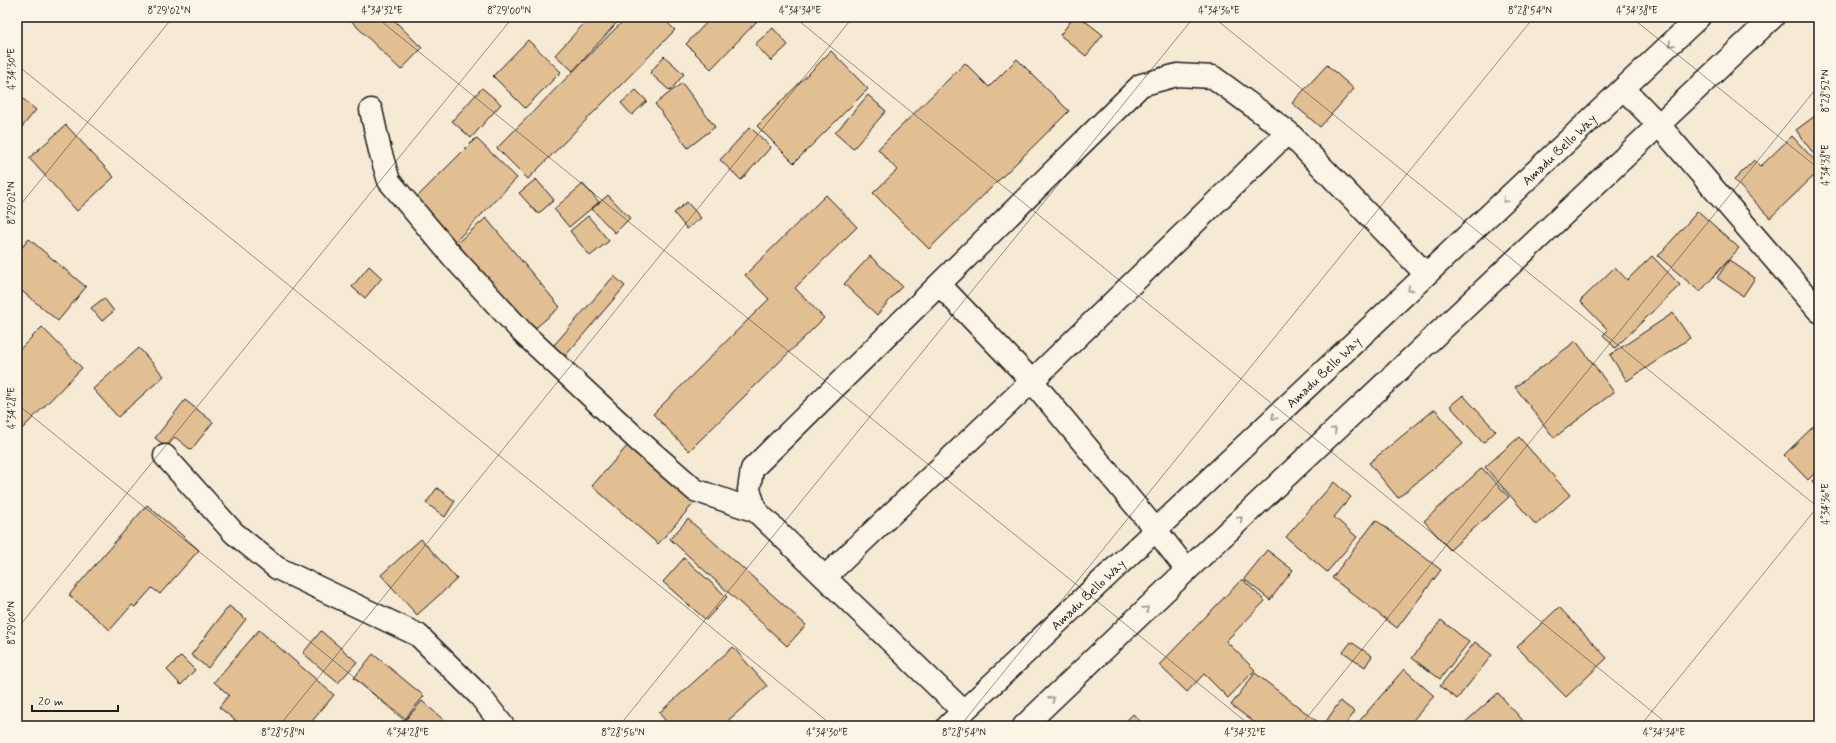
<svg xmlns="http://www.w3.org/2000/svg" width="1836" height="743" font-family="Mynerve,sans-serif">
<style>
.building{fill:#e2be93;stroke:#1c1c1c}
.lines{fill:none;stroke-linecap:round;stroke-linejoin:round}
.minor-casing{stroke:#1c1c1c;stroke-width:25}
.major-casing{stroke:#1c1c1c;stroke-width:25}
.minor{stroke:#fcf5e5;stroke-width:22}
.major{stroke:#fcf5e5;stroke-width:22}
.oneway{stroke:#97938b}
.ticks{fill:none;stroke:#1c1c1c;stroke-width:1;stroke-opacity:0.45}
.labels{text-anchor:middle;stroke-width:3;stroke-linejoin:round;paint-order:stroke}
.street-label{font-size:13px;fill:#1c1c1c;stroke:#fcf5e5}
.neatline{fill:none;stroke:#1c1c1c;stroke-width:1.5}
.ticks-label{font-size:10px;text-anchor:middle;fill:#1c1c1c}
</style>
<rect width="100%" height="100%" fill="#f7ead5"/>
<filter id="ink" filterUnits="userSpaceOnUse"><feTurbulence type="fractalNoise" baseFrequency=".025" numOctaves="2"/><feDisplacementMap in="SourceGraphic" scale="8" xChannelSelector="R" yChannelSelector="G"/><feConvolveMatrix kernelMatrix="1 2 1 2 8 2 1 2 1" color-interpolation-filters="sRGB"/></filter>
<g filter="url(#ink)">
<!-- building -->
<path class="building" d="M 347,17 L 391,17 L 422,48 L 401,70 Z
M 590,17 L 622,17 L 573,71 L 555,55 Z
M 627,17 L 662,17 L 675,30 L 528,179 L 497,148 Z
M 712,17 L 757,17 L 759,19 L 711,69 L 686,44 Z
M 1074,17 L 1080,17 L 1103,35 L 1086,56 L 1060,35 Z
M 773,28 L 788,45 L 771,61 L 755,44 Z
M 528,40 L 561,72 L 525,108 L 493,76 Z
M 831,51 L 868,89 L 794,163 L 757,126 Z
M 664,56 L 684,74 L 670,91 L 650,73 Z
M 1017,59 L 1069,111 L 929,249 L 873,193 L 897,170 L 878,149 L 965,63 L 989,87 Z
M 1327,65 L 1354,89 L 1320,127 L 1292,103 Z
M 682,83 L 715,127 L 688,148 L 655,104 Z
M 482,88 L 501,104 L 471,138 L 452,121 Z
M 636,90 L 647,101 L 632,115 L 621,103 Z
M 17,94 L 36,110 L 17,133 Z
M 868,95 L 886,111 L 853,149 L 835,133 Z
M 1819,113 L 1819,161 L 1796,130 Z
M 66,125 L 114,177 L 77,211 L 29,158 Z
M 750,127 L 771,147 L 741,180 L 720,160 Z
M 1792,136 L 1819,165 L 1819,171 L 1770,218 L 1734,180 L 1754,160 L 1761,166 Z
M 476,138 L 517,178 L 454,243 L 412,202 Z
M 536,179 L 554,200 L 538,214 L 519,193 Z
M 583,184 L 599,202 L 569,227 L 554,209 Z
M 608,195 L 630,218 L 615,233 L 592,209 Z
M 826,195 L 857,227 L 795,288 L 824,318 L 689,451 L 653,414 L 769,299 L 745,275 Z
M 687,202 L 701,218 L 687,229 L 674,213 Z
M 1698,211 L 1739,248 L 1700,292 L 1658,256 Z
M 588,216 L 609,241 L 590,256 L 570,231 Z
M 486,218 L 560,307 L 531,332 L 457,243 Z
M 29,239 L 86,287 L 58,321 L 17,287 L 17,253 Z
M 870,256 L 902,286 L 877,315 L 844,284 Z
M 1652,256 L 1680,285 L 1615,348 L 1603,335 L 1608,330 L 1580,301 L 1615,267 L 1627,280 Z
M 1729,260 L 1755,278 L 1743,296 L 1717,278 Z
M 369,266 L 382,278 L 365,298 L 352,287 Z
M 614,276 L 625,286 L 560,362 L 548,352 Z
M 104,298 L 114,311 L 102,321 L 91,308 Z
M 1673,313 L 1690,338 L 1627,381 L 1610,355 Z
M 42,327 L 82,368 L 17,434 L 17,352 Z
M 1576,341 L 1614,392 L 1554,438 L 1515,387 Z
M 139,348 L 164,376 L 118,417 L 93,389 Z
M 1463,395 L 1496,431 L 1483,443 L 1450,406 Z
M 185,400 L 213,422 L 191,450 L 175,437 L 167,447 L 155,438 Z
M 1435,409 L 1463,444 L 1398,498 L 1369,463 Z
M 1819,421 L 1819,469 L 1808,480 L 1784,455 Z
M 1519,437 L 1570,495 L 1536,525 L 1485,467 Z
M 629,444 L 695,502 L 658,544 L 592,486 Z
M 1482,468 L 1509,497 L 1450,550 L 1424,521 Z
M 1819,475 L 1819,489 L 1812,481 Z
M 1334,482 L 1351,497 L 1334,517 L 1357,537 L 1327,572 L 1286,537 Z
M 437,488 L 455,501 L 445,517 L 426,503 Z
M 147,505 L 199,550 L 160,594 L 152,588 L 135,607 L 132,605 L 110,630 L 69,595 Z
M 688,519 L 806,625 L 787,646 L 670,539 Z
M 1376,520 L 1441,570 L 1397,628 L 1332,578 Z
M 421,539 L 457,579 L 417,615 L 381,575 Z
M 1267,550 L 1293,570 L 1270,600 L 1244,579 Z
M 684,558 L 727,597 L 706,620 L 663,582 Z
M 1242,579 L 1265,601 L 1226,641 L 1255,670 L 1228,698 L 1204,674 L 1187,692 L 1159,665 Z
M 229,606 L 246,619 L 208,668 L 191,655 Z
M 1559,607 L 1607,658 L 1566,697 L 1517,647 Z
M 1441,620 L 1469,642 L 1440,679 L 1412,658 Z
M 259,630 L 334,695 L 308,726 L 253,726 L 247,721 L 242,726 L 219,707 L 229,695 L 214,682 Z
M 321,631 L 357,662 L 338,683 L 303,653 Z
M 1351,642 L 1372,656 L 1365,667 L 1343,652 Z
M 1475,642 L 1492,655 L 1457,699 L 1440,686 Z
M 733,647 L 767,686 L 722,726 L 670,726 L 659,713 Z
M 373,654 L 424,696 L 404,720 L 354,678 Z
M 181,656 L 195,670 L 181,685 L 167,670 Z
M 1404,669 L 1434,696 L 1408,726 L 1355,726 Z
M 1255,673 L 1323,726 L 1259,726 L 1231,705 Z
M 1498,693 L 1528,726 L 1461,726 Z
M 422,701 L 446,722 L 442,726 L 400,726 Z
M 1340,701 L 1355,712 L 1344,726 L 1335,726 L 1327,720 Z
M 1133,714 L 1145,726 L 1121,726 Z"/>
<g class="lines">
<defs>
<path id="minor" d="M 1624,89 L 1658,124 L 1819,311
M 371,110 L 380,151 L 389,181 L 453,257 L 523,333 L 639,441 L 695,490 L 756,511
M 940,285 L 1032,381 L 1155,529 L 1187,570
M 165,456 L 234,533 L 277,568 L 418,635 L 480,696 L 503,726
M 825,577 L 1032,381 L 1288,132
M 963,711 L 756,511 L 749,490 L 752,469 L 1141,85 L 1177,75 L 1213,77 L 1288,132 L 1426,274"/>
<g id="major">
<path id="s1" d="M 948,726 L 1699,17"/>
<path d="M 1024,726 L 1187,570 L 1773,17"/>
</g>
</defs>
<!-- minor casing -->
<use href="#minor" class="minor-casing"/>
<!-- major casing -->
<use href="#major" class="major-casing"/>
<!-- minor -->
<use href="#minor" class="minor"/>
<!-- major -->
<use href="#major" class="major"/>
</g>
<!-- one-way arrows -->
<defs><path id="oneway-chevron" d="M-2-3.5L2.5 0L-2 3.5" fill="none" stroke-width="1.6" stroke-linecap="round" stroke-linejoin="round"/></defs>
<g class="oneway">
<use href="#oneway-chevron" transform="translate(1671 44) rotate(136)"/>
<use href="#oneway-chevron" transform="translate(1505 200) rotate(137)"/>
<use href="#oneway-chevron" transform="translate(1410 289) rotate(137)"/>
<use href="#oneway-chevron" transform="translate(1274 417) rotate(137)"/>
<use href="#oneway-chevron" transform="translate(1334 430) rotate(-43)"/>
<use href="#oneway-chevron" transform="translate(1240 519) rotate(-43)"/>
<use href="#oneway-chevron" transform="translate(1146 609) rotate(-44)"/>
<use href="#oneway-chevron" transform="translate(1052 699) rotate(-44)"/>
</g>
</g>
<!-- ticks -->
<path class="ticks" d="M 376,17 L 1251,726M 794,17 L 1670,726M 1213,17 L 1819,508M 1631,17 L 1819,169M 17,65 L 833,726M 17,209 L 173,17M 17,404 L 414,726M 17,629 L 513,17M 279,726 L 853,17M 619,726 L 1194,17M 960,726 L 1534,17M 1300,726 L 1819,85M 1640,726 L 1819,505"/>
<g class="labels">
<!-- street labels -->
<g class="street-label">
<text dy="5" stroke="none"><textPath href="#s1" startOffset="840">Amadu Bello Way</textPath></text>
<text dy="5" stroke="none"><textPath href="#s1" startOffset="516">Amadu Bello Way</textPath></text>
<text dy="5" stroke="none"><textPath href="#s1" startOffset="192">Amadu Bello Way</textPath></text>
</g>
</g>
<!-- margin -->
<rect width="1836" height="743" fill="none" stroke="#fcf5e5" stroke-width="44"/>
<!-- scale -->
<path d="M32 705v6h86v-6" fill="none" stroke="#1c1c1c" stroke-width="2"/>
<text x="38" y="705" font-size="12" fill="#1c1c1c" stroke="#fcf5e5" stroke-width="3" paint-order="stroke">20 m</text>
<rect x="22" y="22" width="1792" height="699" class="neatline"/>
<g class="ticks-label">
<text x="169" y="14">8°29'02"N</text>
<text x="382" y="14">4°34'32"E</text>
<text x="509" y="14">8°29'00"N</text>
<text x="800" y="14">4°34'34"E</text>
<text x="1219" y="14">4°34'36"E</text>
<text x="1530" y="14">8°28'54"N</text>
<text x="1637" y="14">4°34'38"E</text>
<text transform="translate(11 69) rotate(-90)" y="4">4°34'30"E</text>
<text transform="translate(1825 91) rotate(-90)" y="4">8°28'52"N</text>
<text transform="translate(1825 165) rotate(-90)" y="4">4°34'38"E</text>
<text transform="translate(11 203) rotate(-90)" y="4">8°29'02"N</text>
<text transform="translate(11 408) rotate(-90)" y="4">4°34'28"E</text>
<text transform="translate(1825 504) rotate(-90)" y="4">4°34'36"E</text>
<text transform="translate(11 623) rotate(-90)" y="4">8°29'00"N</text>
<text x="283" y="736">8°28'58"N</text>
<text x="408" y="736">4°34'28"E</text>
<text x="623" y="736">8°28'56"N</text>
<text x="827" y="736">4°34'30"E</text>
<text x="964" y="736">8°28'54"N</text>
<text x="1245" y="736">4°34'32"E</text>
<text x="1664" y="736">4°34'34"E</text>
</g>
</svg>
